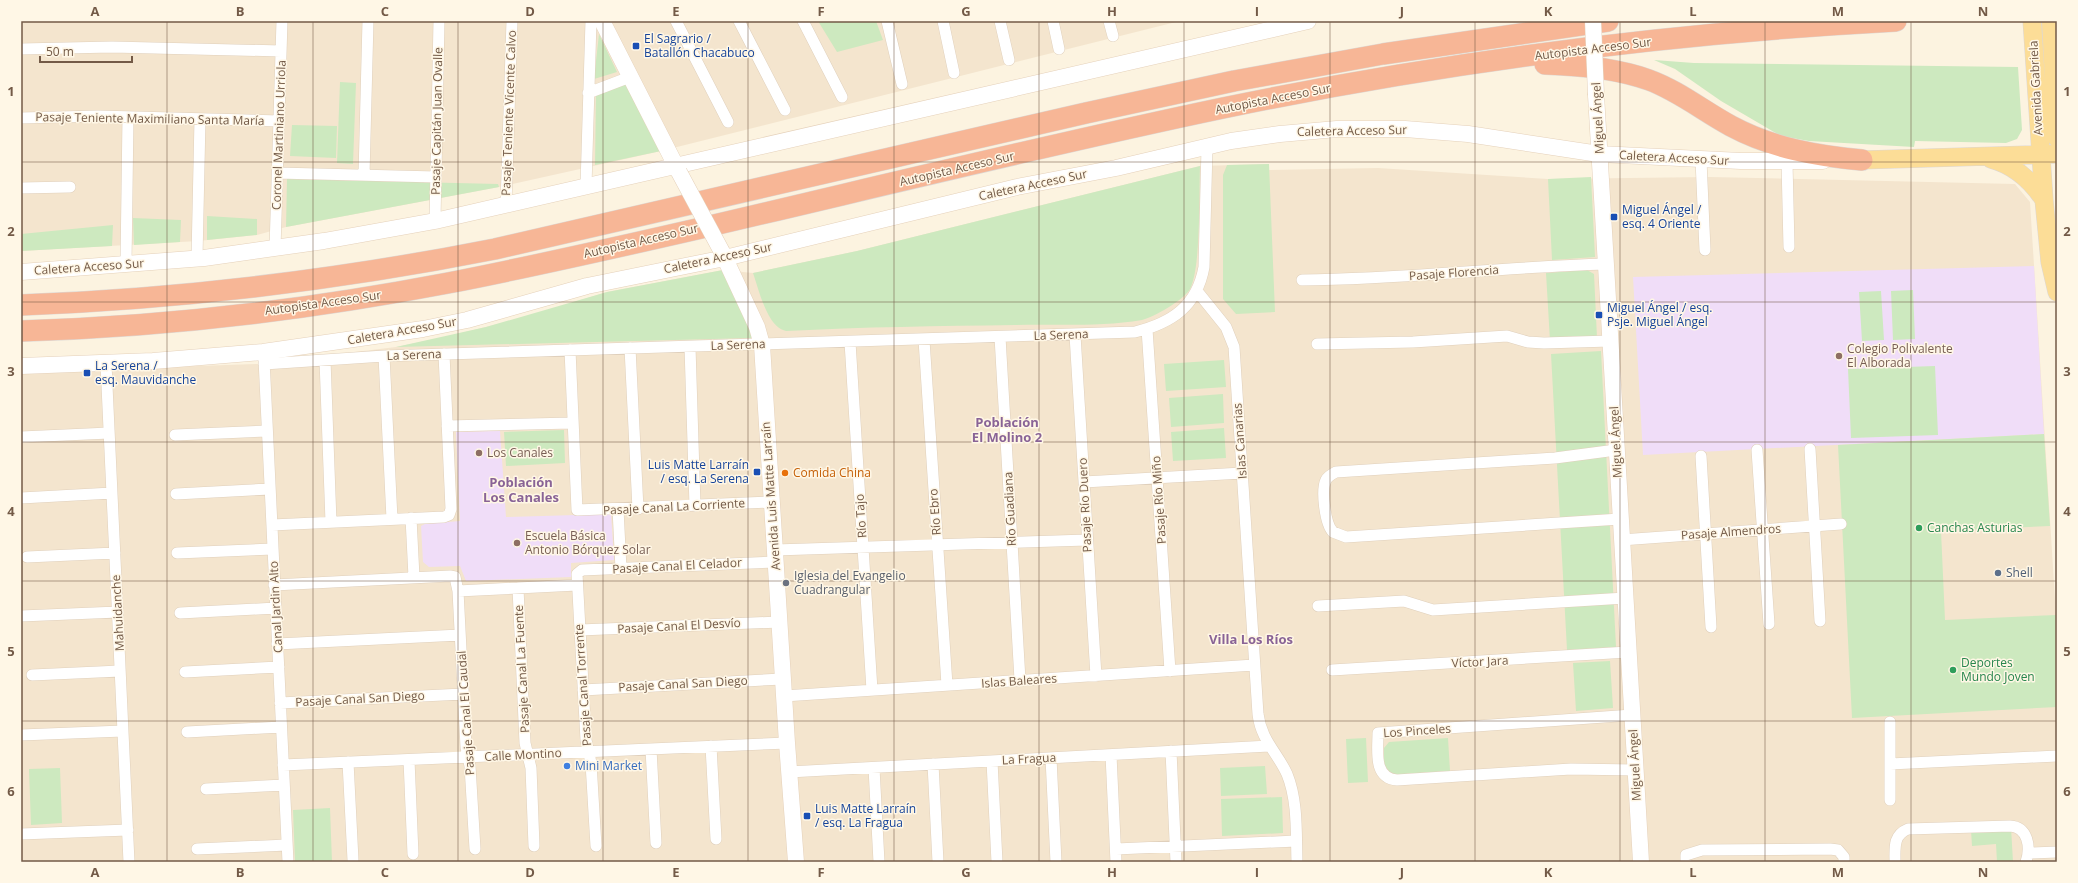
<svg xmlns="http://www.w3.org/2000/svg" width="2078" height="883" font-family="'Open Sans',sans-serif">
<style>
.residential{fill:#f4e5ce}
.education{fill:#f0ddf8}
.green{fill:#cde9bf}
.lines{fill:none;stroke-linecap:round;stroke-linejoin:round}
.street-casing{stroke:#e0d0bc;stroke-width:12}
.secondary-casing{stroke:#e5d1ba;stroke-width:17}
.primary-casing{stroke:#ddd7d3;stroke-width:19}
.highway-casing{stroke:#ddd7d3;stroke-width:22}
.street{stroke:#fff;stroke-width:11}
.secondary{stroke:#fff;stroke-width:16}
.primary{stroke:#fcdd97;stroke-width:18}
.highway{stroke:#f7b696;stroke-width:21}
.secondary-bridge-casing{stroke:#e5d1ba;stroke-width:17;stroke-linecap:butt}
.secondary-bridge{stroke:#fff;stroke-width:16}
.grid{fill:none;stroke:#735a47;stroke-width:1;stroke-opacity:0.55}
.transit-dot{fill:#1a4fb4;stroke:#fff7e6;stroke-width:1.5}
.education-dot{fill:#8d6e63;stroke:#fff7e6;stroke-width:1.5}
.food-dot{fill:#e8710a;stroke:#fff7e6;stroke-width:1.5}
.leisure-dot{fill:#2e9e5b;stroke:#fff7e6;stroke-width:1.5}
.service-dot{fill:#5c6f8a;stroke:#fff7e6;stroke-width:1.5}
.worship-dot{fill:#6b7280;stroke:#fff7e6;stroke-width:1.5}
.shop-dot{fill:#3f7fe0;stroke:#fff7e6;stroke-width:1.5}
.labels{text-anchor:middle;stroke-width:3;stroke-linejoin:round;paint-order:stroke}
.transit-label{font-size:12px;fill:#164399;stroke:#fff7e6;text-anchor:start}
.street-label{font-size:12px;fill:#735a47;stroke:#fff7e6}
.education-label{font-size:12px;fill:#785e54;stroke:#fff7e6;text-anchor:start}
.food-label{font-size:12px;fill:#c56008;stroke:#fff7e6;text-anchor:start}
.leisure-label{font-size:12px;fill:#27864d;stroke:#fff7e6;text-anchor:start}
.service-label{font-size:12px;fill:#4e5e75;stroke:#fff7e6;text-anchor:start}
.worship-label{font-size:12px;fill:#5b616d;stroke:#fff7e6;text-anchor:start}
.shop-label{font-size:12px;fill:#366cbe;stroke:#fff7e6;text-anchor:start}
.neighbourhood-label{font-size:13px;font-weight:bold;fill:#896396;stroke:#fff7e6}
.neatline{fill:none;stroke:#735a47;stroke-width:1.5}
.grid-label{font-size:13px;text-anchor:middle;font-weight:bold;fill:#735a47}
</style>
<rect width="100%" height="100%" fill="#fcf3e0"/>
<!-- residential -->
<path class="residential" d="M 21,21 L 1180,21 L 661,151 L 499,187 L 286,227 L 257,235 L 198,241 L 21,251 Z
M 1269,164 L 1269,170 L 1378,168 L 1548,179 L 1710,177 L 2015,184 L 2030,202 L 2056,615 L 2057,862 L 21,862 L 21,372 L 257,364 L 396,347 L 445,337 L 522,318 L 607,292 L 723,270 L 753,273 L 857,251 L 1200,166 Z"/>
<!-- education -->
<path class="education" d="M 2034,266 L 2044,434 L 1643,455 L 1633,277 Z
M 500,431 L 506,517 L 611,514 L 614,560 L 571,563 L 571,577 L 466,581 L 460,566 L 429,567 L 423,562 L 421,526 L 425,524 L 460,521 L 456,432 Z"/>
<!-- green -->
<path class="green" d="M 818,21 L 876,21 L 883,40 L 837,52 Z
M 599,34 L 617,72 L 594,79 Z
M 1654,60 L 1694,63 L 2018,67 L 2022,130 L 2017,139 L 2006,143 L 1915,141 L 1914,147 L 1809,141 L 1781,136 L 1721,101 L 1675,69 Z
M 627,80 L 661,151 L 595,165 L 596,94 Z
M 340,82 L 356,83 L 353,164 L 337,163 Z
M 292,125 L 337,126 L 336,158 L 290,156 Z
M 1269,164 L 1275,312 L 1236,314 L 1223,299 L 1223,175 L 1227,165 Z
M 1200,166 C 1199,192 1201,269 1190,289 C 1184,300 1154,317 1142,320 C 1101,327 1057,324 1015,325 C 939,326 863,327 786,331 C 767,327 759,290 753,273 L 857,251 Z
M 1591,177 L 1595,257 L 1552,260 L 1548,179 Z
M 287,179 L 498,184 L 499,187 L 286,227 Z
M 207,216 L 257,219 L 257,235 L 207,240 Z
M 133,218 L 181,220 L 180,242 L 134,245 Z
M 113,225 L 112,246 L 21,251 L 21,234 Z
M 723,270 L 755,333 L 752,338 L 396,347 L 486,327 L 607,292 Z
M 1587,270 L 1594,274 L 1597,338 L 1550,341 L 1546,273 Z
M 1913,290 L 1915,339 L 1893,340 L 1891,291 Z
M 1881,291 L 1884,340 L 1862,341 L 1859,292 Z
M 1601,351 L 1616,647 L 1567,650 L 1551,354 Z
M 1224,360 L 1226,387 L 1166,391 L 1164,364 Z
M 1935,366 L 1938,435 L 1851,438 L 1848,369 Z
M 1223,394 L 1224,423 L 1171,427 L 1169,398 Z
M 1224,428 L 1226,458 L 1173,461 L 1171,432 Z
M 564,430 L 565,463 L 506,466 L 504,432 Z
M 2044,434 L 2050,526 L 1941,531 L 1945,620 L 2056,615 L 2057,707 L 1852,718 L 1838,445 Z
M 1610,661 L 1613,708 L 1576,711 L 1573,663 Z
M 1366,738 L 1368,782 L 1348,783 L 1346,739 Z
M 1448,738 L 1450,771 L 1390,775 L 1384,768 L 1384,748 L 1389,742 Z
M 1265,766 L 1267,794 L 1221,796 L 1220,768 Z
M 60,768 L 62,823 L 31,825 L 29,769 Z
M 1282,797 L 1283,833 L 1222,836 L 1221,799 Z
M 330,808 L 332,862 L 295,862 L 293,810 Z
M 2011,827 L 2013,862 L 1997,862 L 1996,844 L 1972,846 L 1971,830 Z"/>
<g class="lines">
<defs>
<path id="street" d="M 676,21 L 728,122
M 739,21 L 785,110
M 803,21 L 842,97
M 887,21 L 902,84
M 943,21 L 954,73
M 1000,21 L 1009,60
M 1053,21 L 1059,49
M 1109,21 L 1113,36
M 21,49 L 112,47 L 281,51
M 588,93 L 630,77
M 21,118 L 98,116 L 279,121
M 1701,160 L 1705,250
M 1787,162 L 1789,247
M 278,173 L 436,177
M 364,175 L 368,21
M 586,186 L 591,21
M 21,188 L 70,187
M 506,205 L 512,21
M 435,221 L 439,21
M 275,249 L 282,21
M 197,258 L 200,119
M 126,264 L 128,117
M 1302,280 C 1404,279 1504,267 1606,264
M 1197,291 L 1226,327 L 1234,347 L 1258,714 C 1261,740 1277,752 1287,774 C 1298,801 1296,833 1297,862
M 1147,329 L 1170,671
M 1075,335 L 1096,676
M 1000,337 L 1020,680
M 924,340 L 947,685
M 850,342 L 872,690
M 1317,344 L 1413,342 L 1507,336 L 1528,342 L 1544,343 L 1610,341
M 690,347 L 695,506
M 630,348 L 638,509
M 570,350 L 577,510 L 772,502
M 384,356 L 392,519
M 264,359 L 288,862
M 325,360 L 331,522
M 106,364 L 129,862
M 264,364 L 384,356 L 1135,332 C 1172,323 1197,306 1204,267 L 1207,147
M 447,426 L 572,423
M 175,435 L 267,431
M 21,437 L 109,433
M 1810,449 L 1820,621
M 1616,450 L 1555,458 L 1336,472 C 1332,474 1328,476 1326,480 C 1321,490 1325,524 1333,532 L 1346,537 L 1620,519
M 1757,450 L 1769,624
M 1701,456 L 1711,627
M 1084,482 L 1242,473
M 176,494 L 270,489
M 21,498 L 112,493
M 618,509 L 621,569
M 411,518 L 414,577
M 272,525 L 444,517 L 449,515 L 451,509 L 444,354
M 1621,540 L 1841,524
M 775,550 L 1087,540
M 177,553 L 273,549
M 27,557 L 115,553
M 274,585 L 450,576 L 455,577 L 458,591 L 466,747 L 470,766 L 475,849
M 518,588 L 525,743 L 531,768 L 534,846
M 458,591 L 577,585
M 1318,606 L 1404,601 L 1433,610 L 1625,598
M 180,613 L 276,608
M 21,616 L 118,612
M 580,630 L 779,622
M 277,644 L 460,635
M 1332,670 L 1628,652
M 185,672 L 279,667
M 32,675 L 120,671
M 583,690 L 782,679
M 784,696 L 1254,665
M 280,703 L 463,694
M 1632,715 L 1378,733 C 1378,751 1373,778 1397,780 L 1571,769 L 1635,770
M 1890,722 L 1890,800
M 187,732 L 281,727
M 21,735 L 123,731
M 711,746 L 716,839
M 651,749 L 656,843
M 1171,751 L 1176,862
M 1111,755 L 1116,862
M 1051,758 L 1056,862
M 409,760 L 413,854
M 992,761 L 997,862
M 348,762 L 353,860
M 933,764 L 938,862
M 1890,764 L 2057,756
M 283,765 L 787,743
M 874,768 L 879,862
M 789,772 L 1269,746
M 206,789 L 284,785
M 21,834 L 128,830
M 596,846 L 591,763 L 586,740 L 577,574 L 582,570 L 775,562
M 197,849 L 287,845
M 1116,849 L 1296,841
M 2029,853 L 2057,852
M 1686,862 L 1686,855 L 1702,850 L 1830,849 L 1838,850 L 1844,857 L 1844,862
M 1895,862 C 1895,848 1893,835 1908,829 L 2010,826 C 2028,827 2031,847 2026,862"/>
<path id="secondary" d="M 602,21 L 679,172
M 1596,95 L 1641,862
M 722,252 L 757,327 L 762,345 L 787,743 L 796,862
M 21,272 L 204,258 L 324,241 L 435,221 L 1308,21
M 21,366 L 153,361 L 263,352 L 423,329 L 467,320 L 587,286 L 725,258 L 1017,187 L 1116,168 L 1231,141 L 1280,134 L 1337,129 L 1405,129 L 1468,134 L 1599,154 L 1741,161 L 1823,161"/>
<path id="primary" d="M 2032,21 L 2044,200 L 2050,262 L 2057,292
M 2051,21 L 2057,138
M 1991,159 C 2013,165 2031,180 2044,200
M 1862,160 L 2057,154"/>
<path id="highway" d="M 1545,64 C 1580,65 1616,68 1649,80 C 1679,91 1703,111 1731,126 C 1772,148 1817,156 1862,160
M 21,305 C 181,299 338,280 495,249 L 1086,113 L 1234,81 L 1383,54 L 1608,21
M 21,331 C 164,327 307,310 448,283 C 536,266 623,246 710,226 C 881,186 1051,144 1223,108 C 1444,62 1670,33 1896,21"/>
</defs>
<!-- street casing -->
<use href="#street" class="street-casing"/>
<!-- secondary casing -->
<use href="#secondary" class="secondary-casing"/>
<!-- primary casing -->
<use href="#primary" class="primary-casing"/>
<!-- highway casing -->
<use href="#highway" class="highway-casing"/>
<!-- street -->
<use href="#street" class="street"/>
<!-- secondary -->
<use href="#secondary" class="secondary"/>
<!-- primary -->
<use href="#primary" class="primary"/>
<!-- highway -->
<use href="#highway" class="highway"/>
<defs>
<path id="secondary-bridge" d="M 1593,21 L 1596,95
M 679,172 L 722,252"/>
</defs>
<!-- secondary-bridge casing -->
<use href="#secondary-bridge" class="secondary-bridge-casing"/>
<!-- secondary-bridge -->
<use href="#secondary-bridge" class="secondary-bridge"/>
</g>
<!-- grid -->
<path class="grid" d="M 167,21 L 167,862M 313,21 L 313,862M 458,21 L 458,862M 603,21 L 603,862M 748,21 L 748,862M 894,21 L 894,862M 1039,21 L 1039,862M 1184,21 L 1184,862M 1330,21 L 1330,862M 1475,21 L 1475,862M 1620,21 L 1620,862M 1765,21 L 1765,862M 1911,21 L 1911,862M 21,162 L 2057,162M 21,302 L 2057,302M 21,442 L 2057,442M 21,581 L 2057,581M 21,721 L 2057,721"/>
<!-- markers -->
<g class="transit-dot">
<rect x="632" y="42" width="8" height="8" rx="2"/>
<rect x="1610" y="213" width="8" height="8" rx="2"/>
<rect x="1595" y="311" width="8" height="8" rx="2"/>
<rect x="83" y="369" width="8" height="8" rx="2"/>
<rect x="753" y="468" width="8" height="8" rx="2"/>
<rect x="803" y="812" width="8" height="8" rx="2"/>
</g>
<g class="education-dot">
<circle cx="1839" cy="356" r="4"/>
<circle cx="479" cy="453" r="4"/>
<circle cx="517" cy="543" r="4"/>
</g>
<circle class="food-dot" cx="785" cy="473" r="4"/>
<g class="leisure-dot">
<circle cx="1919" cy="528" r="4"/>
<circle cx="1953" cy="670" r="4"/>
</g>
<circle class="service-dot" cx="1998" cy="573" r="4"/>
<circle class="worship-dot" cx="786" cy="583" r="4"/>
<circle class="shop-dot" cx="567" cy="766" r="4"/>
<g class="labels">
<!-- transit labels -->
<g class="transit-label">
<text x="644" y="43">El Sagrario /<tspan x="644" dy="14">Batallón Chacabuco</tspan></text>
<text x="1622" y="214">Miguel Ángel /<tspan x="1622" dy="14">esq. 4 Oriente</tspan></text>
<text x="1607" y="312">Miguel Ángel / esq.<tspan x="1607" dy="14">Psje. Miguel Ángel</tspan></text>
<text x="95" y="370">La Serena /<tspan x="95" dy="14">esq. Mauvidanche</tspan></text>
<text x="749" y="469" text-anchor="end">Luis Matte Larraín<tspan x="749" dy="14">/ esq. La Serena</tspan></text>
<text x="815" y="813">Luis Matte Larraín<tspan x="815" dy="14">/ esq. La Fragua</tspan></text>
</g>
<!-- street labels -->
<g class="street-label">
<text transform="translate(1593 49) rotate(-7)" y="4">Autopista Acceso Sur</text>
<text transform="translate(2036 88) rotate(-93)" y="4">Avenida Gabriela</text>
<text transform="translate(1273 99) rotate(-11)" y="4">Autopista Acceso Sur</text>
<text transform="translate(509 113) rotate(-88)" y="4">Pasaje Teniente Vicente Calvo</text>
<text transform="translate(1598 118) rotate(-93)" y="4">Miguel Ángel</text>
<text transform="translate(150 119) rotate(1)" y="4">Pasaje Teniente Maximiliano Santa María</text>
<text transform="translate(437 121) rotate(-89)" y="4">Pasaje Capitán Juan Ovalle</text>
<text transform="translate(1352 131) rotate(-1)" y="4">Caletera Acceso Sur</text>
<text transform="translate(279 135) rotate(-88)" y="4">Coronel Martiniano Urriola</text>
<text transform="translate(1674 158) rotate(3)" y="4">Caletera Acceso Sur</text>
<text transform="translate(957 169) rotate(-13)" y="4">Autopista Acceso Sur</text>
<text transform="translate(1033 185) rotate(-12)" y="4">Caletera Acceso Sur</text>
<text transform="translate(641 241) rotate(-13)" y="4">Autopista Acceso Sur</text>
<text transform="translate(718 258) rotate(-12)" y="4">Caletera Acceso Sur</text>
<text transform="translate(89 267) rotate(-4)" y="4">Caletera Acceso Sur</text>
<text transform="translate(1454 273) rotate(-4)" y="4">Pasaje Florencia</text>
<text transform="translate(323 303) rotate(-8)" y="4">Autopista Acceso Sur</text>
<text transform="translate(402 331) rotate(-10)" y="4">Caletera Acceso Sur</text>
<text transform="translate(1061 335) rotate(-2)" y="4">La Serena</text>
<text transform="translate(738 345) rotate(-2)" y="4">La Serena</text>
<text transform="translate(414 355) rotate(-2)" y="4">La Serena</text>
<text transform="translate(1240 441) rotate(-94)" y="4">Islas Canarias</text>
<text transform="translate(1616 442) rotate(-93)" y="4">Miguel Ángel</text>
<text transform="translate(771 496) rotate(-94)" y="4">Avenida Luis Matte Larraín</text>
<text transform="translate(1159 500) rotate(-94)" y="4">Pasaje Río Miño</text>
<text transform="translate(1085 505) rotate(-93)" y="4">Pasaje Río Duero</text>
<text transform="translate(674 507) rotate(-3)" y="4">Pasaje Canal La Corriente</text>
<text transform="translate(1010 509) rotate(-93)" y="4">Río Guadiana</text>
<text transform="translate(935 512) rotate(-94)" y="4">Río Ebro</text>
<text transform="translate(861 516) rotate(-94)" y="4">Río Tajo</text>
<text transform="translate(1731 532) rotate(-4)" y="4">Pasaje Almendros</text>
<text transform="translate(677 566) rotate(-3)" y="4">Pasaje Canal El Celador</text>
<text transform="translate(276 607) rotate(-93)" y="4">Canal Jardin Alto</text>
<text transform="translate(118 613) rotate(-93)" y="4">Mahuidanche</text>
<text transform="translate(679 626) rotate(-3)" y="4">Pasaje Canal El Desvío</text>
<text transform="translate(1480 662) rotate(-3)" y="4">Víctor Jara</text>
<text transform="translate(522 669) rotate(-93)" y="4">Pasaje Canal La Fuente</text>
<text transform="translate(1019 681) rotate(-4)" y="4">Islas Baleares</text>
<text transform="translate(683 684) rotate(-3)" y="4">Pasaje Canal San Diego</text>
<text transform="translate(583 685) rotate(-94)" y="4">Pasaje Canal Torrente</text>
<text transform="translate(360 699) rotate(-3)" y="4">Pasaje Canal San Diego</text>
<text transform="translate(466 713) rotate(-94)" y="4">Pasaje Canal El Caudal</text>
<text transform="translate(1417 731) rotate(-4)" y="4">Los Pinceles</text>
<text transform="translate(523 755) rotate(-3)" y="4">Calle Montino</text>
<text transform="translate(1029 759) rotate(-3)" y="4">La Fragua</text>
<text transform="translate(1635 765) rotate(-93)" y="4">Miguel Ángel</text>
</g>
<!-- education labels -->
<g class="education-label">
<text x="1847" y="353">Colegio Polivalente<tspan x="1847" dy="14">El Alborada</tspan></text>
<text x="487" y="457">Los Canales</text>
<text x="525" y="540">Escuela Básica<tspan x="525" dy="14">Antonio Bórquez Solar</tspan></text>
</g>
<!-- food labels -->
<g class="food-label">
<text x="793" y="477">Comida China</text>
</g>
<!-- leisure labels -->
<g class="leisure-label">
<text x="1927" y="532">Canchas Asturias</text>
<text x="1961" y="667">Deportes<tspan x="1961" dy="14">Mundo Joven</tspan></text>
</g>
<!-- service labels -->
<g class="service-label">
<text x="2006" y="577">Shell</text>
</g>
<!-- worship labels -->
<g class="worship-label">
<text x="794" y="580">Iglesia del Evangelio<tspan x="794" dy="14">Cuadrangular</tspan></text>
</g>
<!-- shop labels -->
<g class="shop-label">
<text x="575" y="770">Mini Market</text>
</g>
<!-- neighbourhood labels -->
<g class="neighbourhood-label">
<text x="1007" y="427">Población<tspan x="1007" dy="15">El Molino 2</tspan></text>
<text x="521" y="487">Población<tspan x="521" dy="15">Los Canales</tspan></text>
<text x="1251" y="644">Villa Los Ríos</text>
</g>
</g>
<!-- border -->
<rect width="2078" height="883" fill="none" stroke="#fff7e6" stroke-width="44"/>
<!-- scale -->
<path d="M40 56v6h92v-6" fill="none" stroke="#735a47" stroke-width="2"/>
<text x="46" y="56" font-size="12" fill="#735a47" stroke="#fff7e6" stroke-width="3" paint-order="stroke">50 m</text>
<rect x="22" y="22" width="2034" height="839" class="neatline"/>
<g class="grid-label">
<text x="95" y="16">A</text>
<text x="240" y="16">B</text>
<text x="385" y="16">C</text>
<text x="530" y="16">D</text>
<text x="676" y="16">E</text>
<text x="821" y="16">F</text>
<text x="966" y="16">G</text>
<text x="1112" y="16">H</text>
<text x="1257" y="16">I</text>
<text x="1402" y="16">J</text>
<text x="1548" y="16">K</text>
<text x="1693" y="16">L</text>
<text x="1838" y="16">M</text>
<text x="1983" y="16">N</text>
<text x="11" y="96">1</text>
<text x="2067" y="96">1</text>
<text x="11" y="236">2</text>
<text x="2067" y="236">2</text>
<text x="11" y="376">3</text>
<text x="2067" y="376">3</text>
<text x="11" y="516">4</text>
<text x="2067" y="516">4</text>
<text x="11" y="656">5</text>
<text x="2067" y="656">5</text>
<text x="11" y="796">6</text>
<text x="2067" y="796">6</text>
<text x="95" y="877">A</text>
<text x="240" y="877">B</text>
<text x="385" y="877">C</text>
<text x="530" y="877">D</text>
<text x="676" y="877">E</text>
<text x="821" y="877">F</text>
<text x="966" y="877">G</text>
<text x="1112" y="877">H</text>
<text x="1257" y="877">I</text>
<text x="1402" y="877">J</text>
<text x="1548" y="877">K</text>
<text x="1693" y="877">L</text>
<text x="1838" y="877">M</text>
<text x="1983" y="877">N</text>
</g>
</svg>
